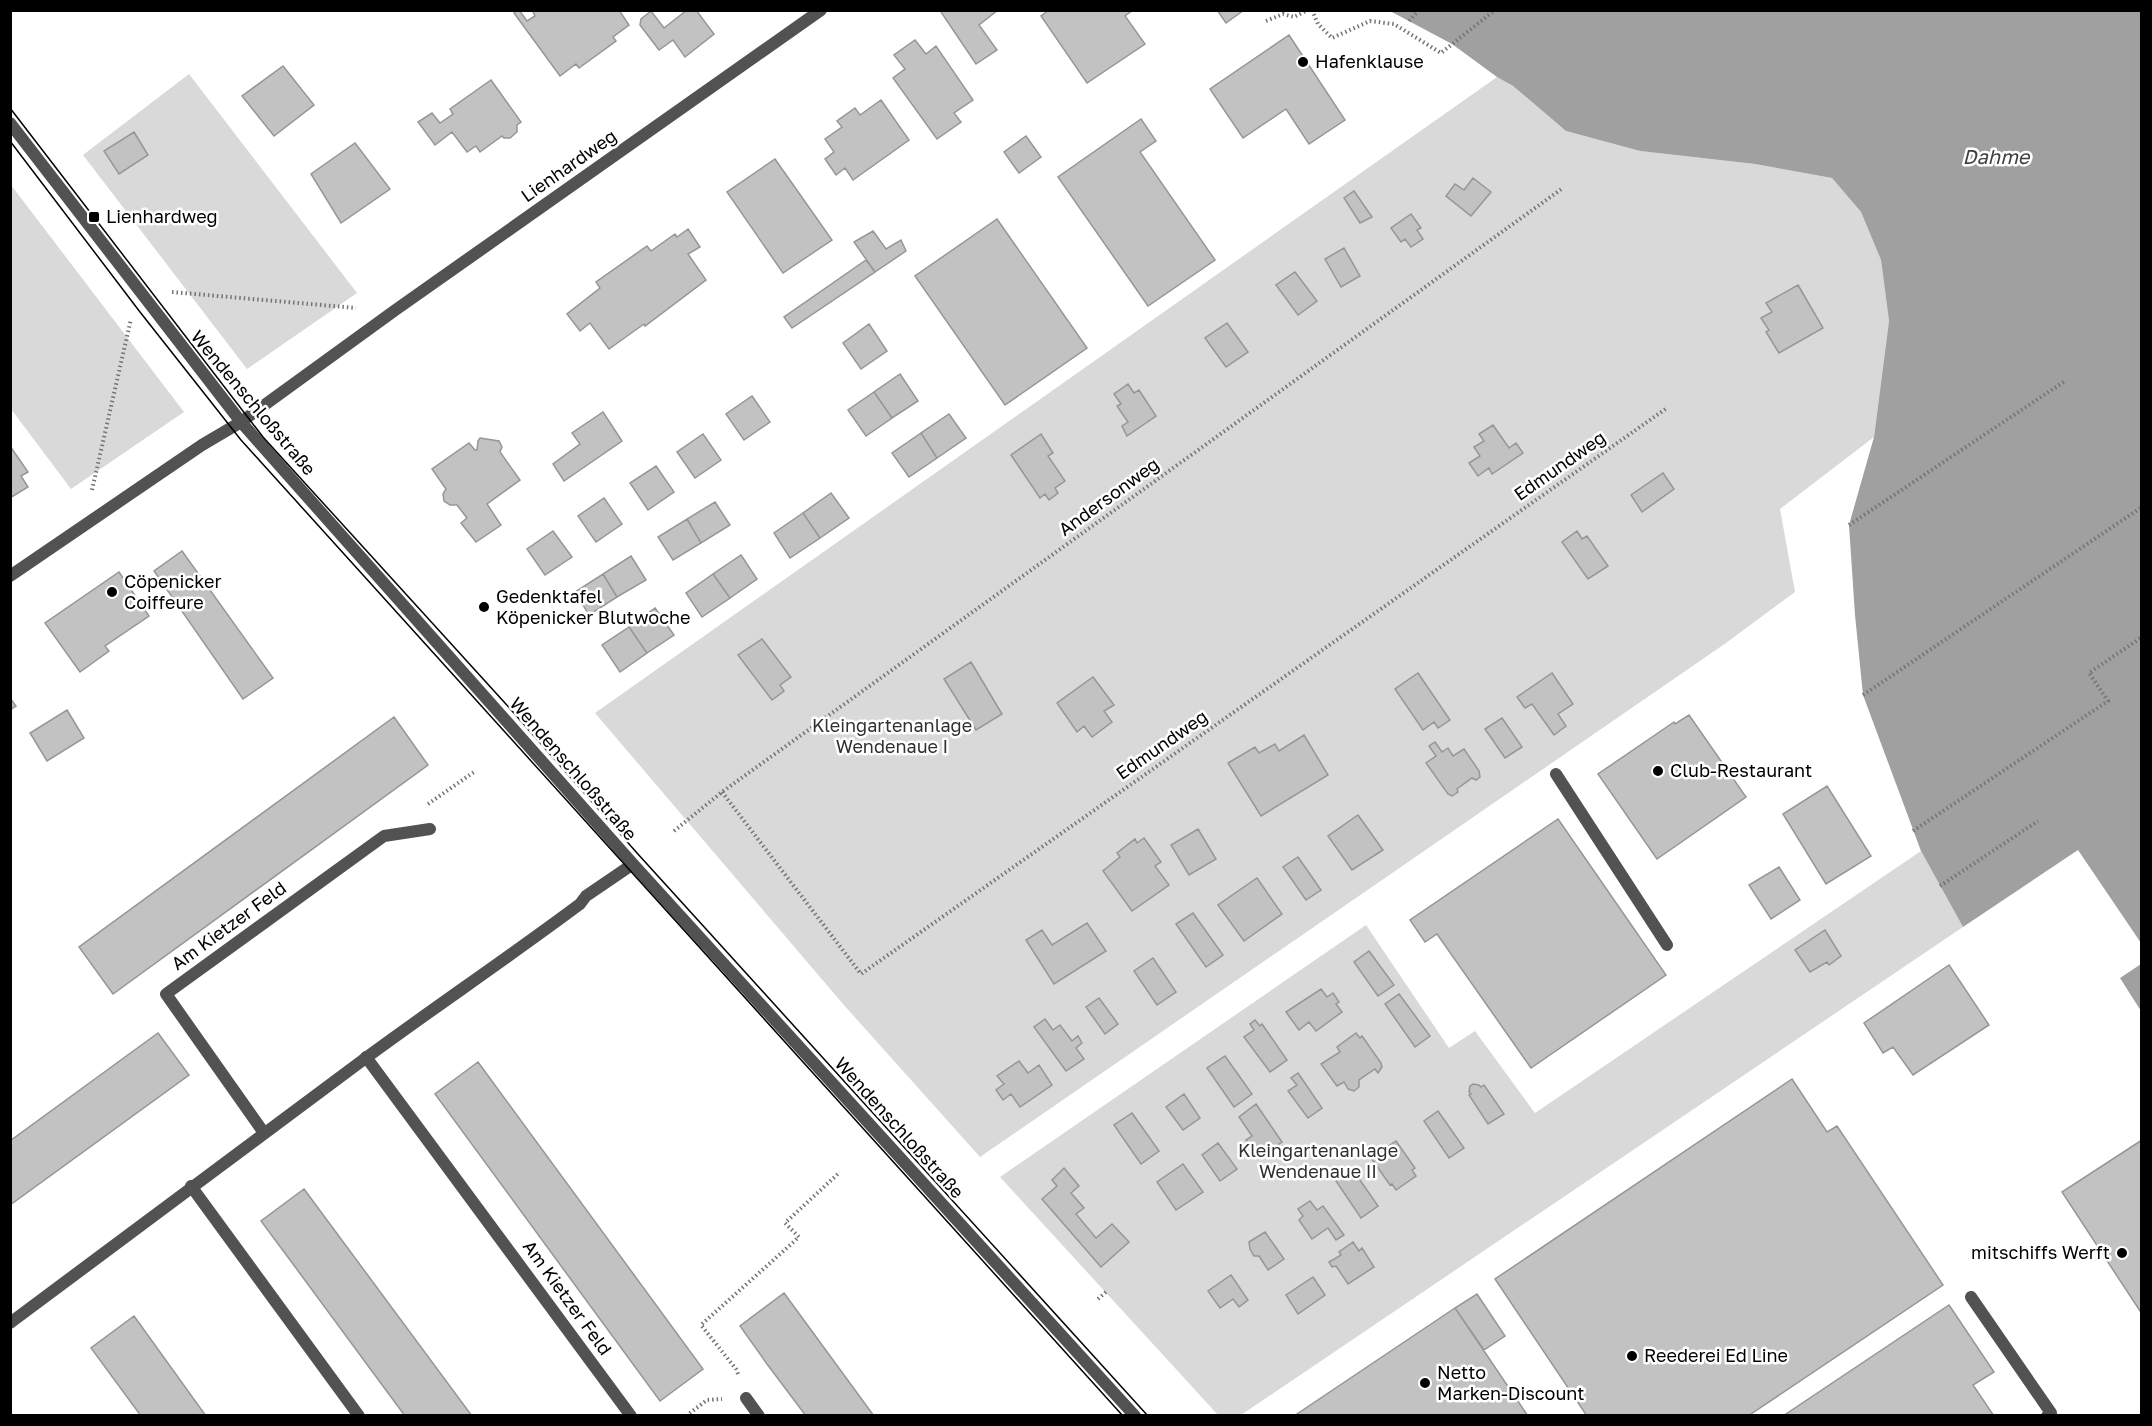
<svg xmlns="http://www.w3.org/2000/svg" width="2152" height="1426" font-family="'Golos Text',sans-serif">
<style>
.green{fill:#d9d9d9}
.water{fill:#a0a0a0}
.building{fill:#c2c2c2;stroke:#969696;stroke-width:1.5}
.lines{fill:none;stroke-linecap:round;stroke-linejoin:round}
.path{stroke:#747474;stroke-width:4;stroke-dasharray:1.5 3;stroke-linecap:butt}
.service{stroke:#525252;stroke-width:12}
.minor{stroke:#525252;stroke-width:12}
.tram{stroke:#000;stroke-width:1.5}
.poi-dot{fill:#000;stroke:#fff;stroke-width:2}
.labels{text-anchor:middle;stroke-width:5;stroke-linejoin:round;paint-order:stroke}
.poi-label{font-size:18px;fill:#000;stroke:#fff;text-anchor:start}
.street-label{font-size:18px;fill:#000;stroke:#fff}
.park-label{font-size:18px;fill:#303030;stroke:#fff}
.water-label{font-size:20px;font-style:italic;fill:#414141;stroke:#fff}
</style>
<rect width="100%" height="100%" fill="#fff"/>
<!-- green -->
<path class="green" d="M 189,74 L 357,293 L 247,369 L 83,155 Z
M 1497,77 L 1513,86 L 1566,131 L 1640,151 L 1755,164 L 1832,178 L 1861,212 L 1881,260 L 1889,321 L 1874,437 L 1780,509 L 1795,592 L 1726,643 L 980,1157 L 843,1004 L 595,713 Z
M 11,185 L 184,412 L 71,489 L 11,409 Z
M 1921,851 L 1963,927 L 1241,1415 L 1218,1415 L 1000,1177 L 1366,925 L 1449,1048 L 1475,1031 L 1535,1113 Z"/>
<!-- water -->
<path class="water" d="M 1390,11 L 2141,11 L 2141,943 L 2078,850 L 1963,927 L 1921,851 L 1863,695 L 1855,615 L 1849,525 L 1874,437 L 1889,321 L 1881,260 L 1861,212 L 1832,178 L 1755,164 L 1640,151 L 1566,131 L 1513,86 L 1497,77 L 1452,44 Z
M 2141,964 L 2141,1011 L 2120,978 Z"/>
<!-- building -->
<path class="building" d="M 517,10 L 519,10 L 527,21 L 535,16 L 532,10 L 619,10 L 629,25 L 613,37 L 616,41 L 579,68 L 576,64 L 560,76 L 514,13 Z
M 687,10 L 696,10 L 714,34 L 685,57 L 673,40 L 659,50 L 640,25 L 641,19 L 651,11 L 664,28 Z
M 944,10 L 998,10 L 979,25 L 997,50 L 976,64 L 941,12 Z
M 1049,10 L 1133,10 L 1125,16 L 1145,44 L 1087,83 L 1041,16 Z
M 1217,10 L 1244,10 L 1226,23 Z
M 1289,35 L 1345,120 L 1309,144 L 1286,109 L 1243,138 L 1210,89 Z
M 915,40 L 926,54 L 936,46 L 973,100 L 954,113 L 961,122 L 937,139 L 893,78 L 905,69 L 894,55 Z
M 283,66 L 314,105 L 274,136 L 242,96 Z
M 491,80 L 521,122 L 517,125 L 517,132 L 510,138 L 504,138 L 502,136 L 480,152 L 476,146 L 467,152 L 452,132 L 435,145 L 418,122 L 432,113 L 440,123 L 453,114 L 450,109 Z
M 881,100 L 909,140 L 853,180 L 845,168 L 836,175 L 825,159 L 834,152 L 825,139 L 842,127 L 837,121 L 855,108 L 860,115 Z
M 1141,119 L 1156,141 L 1140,152 L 1215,260 L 1148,306 L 1058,177 Z
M 134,132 L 148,155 L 119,174 L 104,151 Z
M 1026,136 L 1041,157 L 1019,173 L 1004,152 Z
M 355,143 L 390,189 L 341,223 L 311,174 Z
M 775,159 L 832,240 L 783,273 L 727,192 Z
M 1473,178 L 1491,192 L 1471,216 L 1446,196 L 1455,184 L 1464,190 Z
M 1354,191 L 1372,217 L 1360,223 L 1344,198 Z
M 1411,214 L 1421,228 L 1417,230 L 1423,239 L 1411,247 L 1405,239 L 1401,242 L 1391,228 Z
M 997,219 L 1087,348 L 1005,405 L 915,276 Z
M 688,229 L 700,247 L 688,254 L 706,280 L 645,326 L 644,324 L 609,349 L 590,323 L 580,331 L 567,314 L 600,288 L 596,282 L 647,246 L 651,251 L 675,234 L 677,237 Z
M 873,231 L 886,249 L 901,240 L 906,251 L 875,272 L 854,242 Z
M 1344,248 L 1360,276 L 1341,287 L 1325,259 Z
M 866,260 L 875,272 L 792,328 L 784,317 Z
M 1295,272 L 1317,301 L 1298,315 L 1276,285 Z
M 1798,285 L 1823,328 L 1779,353 L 1766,332 L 1769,330 L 1761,318 L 1772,312 L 1766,303 Z
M 1227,323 L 1248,352 L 1226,367 L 1205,338 Z
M 869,324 L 887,351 L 861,369 L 843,343 Z
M 900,374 L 918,401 L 892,418 L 874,392 Z
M 1128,384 L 1134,393 L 1139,390 L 1156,416 L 1127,436 L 1122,426 L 1128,422 L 1117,406 L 1121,404 L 1114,394 Z
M 874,392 L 892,418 L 866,436 L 848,410 Z
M 752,396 L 770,422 L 744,440 L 726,414 Z
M 603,412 L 622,441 L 564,481 L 553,464 L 580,444 L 572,433 Z
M 949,414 L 966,438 L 937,458 L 921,433 Z
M 1493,425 L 1509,448 L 1516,443 L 1523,453 L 1492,474 L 1489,468 L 1478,476 L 1469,463 L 1480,456 L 1474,447 L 1484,441 L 1479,434 Z
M 921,433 L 937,458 L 909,477 L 892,453 Z
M 703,434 L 721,460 L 695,478 L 677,452 Z
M 1041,434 L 1053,453 L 1048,456 L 1065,481 L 1055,488 L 1058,493 L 1049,500 L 1045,494 L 1040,498 L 1011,455 Z
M 480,438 L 499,441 L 502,447 L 500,452 L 520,480 L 487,504 L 501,525 L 476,542 L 461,523 L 467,518 L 457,505 L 450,505 L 444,501 L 443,494 L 446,489 L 432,469 L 469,443 L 475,450 L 477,450 L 478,441 Z
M 10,446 L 28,472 L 21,476 L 28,487 L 10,498 Z
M 656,466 L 674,492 L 648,510 L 630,483 Z
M 1663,473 L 1674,489 L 1642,512 L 1631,495 Z
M 831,493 L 849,518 L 820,538 L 803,513 Z
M 604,498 L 622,524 L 596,542 L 578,516 Z
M 715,502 L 730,525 L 701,543 L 687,519 Z
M 803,513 L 820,538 L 790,558 L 774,533 Z
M 687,519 L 701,543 L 673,560 L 658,537 Z
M 553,531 L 572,557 L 545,575 L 527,549 Z
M 1577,531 L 1582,539 L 1587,536 L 1608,566 L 1588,579 L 1562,542 Z
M 182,551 L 273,678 L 243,699 L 154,571 Z
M 741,555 L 757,579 L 730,598 L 713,574 Z
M 631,556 L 646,580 L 617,597 L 603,574 Z
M 119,572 L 149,616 L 105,646 L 109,651 L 80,672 L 45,623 Z
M 603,574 L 617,597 L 589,615 L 575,592 Z
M 713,574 L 730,598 L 702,617 L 686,593 Z
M 655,608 L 674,635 L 647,653 L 629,627 Z
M 629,627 L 647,653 L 620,672 L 602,645 Z
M 762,639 L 791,677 L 780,685 L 784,691 L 772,700 L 738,655 Z
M 971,662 L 1002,714 L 976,730 L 944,679 Z
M 1418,673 L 1450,720 L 1438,728 L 1434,722 L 1423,730 L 1395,689 Z
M 1552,673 L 1573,704 L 1558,714 L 1566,726 L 1554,735 L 1532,704 L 1525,708 L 1517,697 Z
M 1093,677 L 1114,705 L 1104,711 L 1112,722 L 1092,737 L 1084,726 L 1077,732 L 1057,703 Z
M 10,698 L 16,706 L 10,710 Z
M 67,710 L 84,738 L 47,761 L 30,733 Z
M 1689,715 L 1746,797 L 1657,859 L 1598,774 L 1674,722 L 1675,724 Z
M 394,717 L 428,765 L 113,994 L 79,947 Z
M 1502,718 L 1522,747 L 1505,758 L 1485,729 Z
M 1304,735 L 1328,775 L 1261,816 L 1228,763 L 1255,747 L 1259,753 L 1275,744 L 1279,751 Z
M 1435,742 L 1442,752 L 1448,748 L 1453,756 L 1464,749 L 1479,771 L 1480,777 L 1476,780 L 1472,778 L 1457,789 L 1458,792 L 1452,796 L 1448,794 L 1426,763 L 1436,756 L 1429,746 Z
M 1827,786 L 1871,856 L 1826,884 L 1783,814 Z
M 1358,815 L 1383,850 L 1352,870 L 1328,836 Z
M 1558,819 L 1666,975 L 1531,1068 L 1437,934 L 1425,942 L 1410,920 Z
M 1198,829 L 1216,859 L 1189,875 L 1171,845 Z
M 1144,838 L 1161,862 L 1155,866 L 1169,885 L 1132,911 L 1103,871 L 1120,857 L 1117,853 L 1135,839 L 1137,843 Z
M 1298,857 L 1321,890 L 1306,900 L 1283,867 Z
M 1779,867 L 1800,900 L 1771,919 L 1749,885 Z
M 1257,878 L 1282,914 L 1244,941 L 1218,905 Z
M 1193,913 L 1223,955 L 1206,967 L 1176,924 Z
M 1087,923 L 1106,951 L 1054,984 L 1026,940 L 1042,930 L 1052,945 Z
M 1825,930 L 1841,956 L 1829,965 L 1827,962 L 1810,972 L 1795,950 Z
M 1369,951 L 1394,985 L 1378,996 L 1354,962 Z
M 1153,958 L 1176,992 L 1157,1005 L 1134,971 Z
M 1949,965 L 1989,1025 L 1913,1075 L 1893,1047 L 1883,1053 L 1864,1023 Z
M 1321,989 L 1327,997 L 1333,993 L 1339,1002 L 1336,1004 L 1342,1012 L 1316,1031 L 1309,1022 L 1299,1030 L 1286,1012 Z
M 1399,994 L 1430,1036 L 1415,1047 L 1385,1004 Z
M 1099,998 L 1118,1024 L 1105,1034 L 1086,1007 Z
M 1045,1019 L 1053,1030 L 1060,1025 L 1072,1041 L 1078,1036 L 1082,1043 L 1076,1048 L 1084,1059 L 1066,1071 L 1034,1027 Z
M 1255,1020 L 1260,1026 L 1262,1024 L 1287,1060 L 1270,1072 L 1244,1037 L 1254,1030 L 1250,1024 Z
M 158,1033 L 189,1075 L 10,1205 L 10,1141 Z
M 1356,1033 L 1360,1038 L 1362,1036 L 1381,1063 L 1382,1067 L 1378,1073 L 1375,1069 L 1359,1080 L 1359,1087 L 1354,1091 L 1348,1089 L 1344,1082 L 1337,1086 L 1321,1064 L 1340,1052 L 1337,1047 Z
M 1225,1056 L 1252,1094 L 1234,1107 L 1207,1068 Z
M 1019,1061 L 1028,1073 L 1039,1065 L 1052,1085 L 1020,1107 L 1011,1094 L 1003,1100 L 996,1090 L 1004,1084 L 997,1076 Z
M 478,1062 L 703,1369 L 660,1401 L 435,1094 Z
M 1298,1073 L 1322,1108 L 1308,1118 L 1288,1091 L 1297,1085 L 1291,1078 Z
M 1792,1079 L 1827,1132 L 1837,1126 L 1943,1285 L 1748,1416 L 1587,1416 L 1495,1279 Z
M 1473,1084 L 1479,1085 L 1481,1087 L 1484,1085 L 1504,1114 L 1488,1124 L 1469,1095 L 1471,1094 L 1469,1092 L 1470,1086 Z
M 1184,1094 L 1200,1118 L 1183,1130 L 1166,1107 Z
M 1256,1104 L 1282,1142 L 1264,1154 L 1261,1150 L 1256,1154 L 1246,1140 L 1252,1136 L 1239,1117 Z
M 1438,1111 L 1464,1148 L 1449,1158 L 1424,1121 Z
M 1132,1113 L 1159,1151 L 1141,1164 L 1114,1125 Z
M 2142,1140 L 2142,1314 L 2062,1192 Z
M 1396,1141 L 1415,1168 L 1412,1170 L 1416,1176 L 1396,1190 L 1392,1184 L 1390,1185 L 1371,1158 Z
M 1218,1143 L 1237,1169 L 1220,1181 L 1202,1155 Z
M 1183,1164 L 1203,1192 L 1176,1210 L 1157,1182 Z
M 1064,1168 L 1079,1186 L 1071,1193 L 1084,1208 L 1076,1214 L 1096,1238 L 1112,1224 L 1129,1242 L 1101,1267 L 1042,1199 L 1057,1186 L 1052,1180 Z
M 1353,1170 L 1378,1206 L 1361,1218 L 1336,1181 Z
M 304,1189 L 472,1416 L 405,1416 L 290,1260 L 261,1221 Z
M 1310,1201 L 1317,1210 L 1323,1206 L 1344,1235 L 1336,1240 L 1328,1228 L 1312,1239 L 1299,1220 L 1303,1216 L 1298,1209 Z
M 1265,1232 L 1284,1259 L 1268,1270 L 1259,1256 L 1254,1256 L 1250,1249 L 1249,1242 Z
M 1353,1242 L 1359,1251 L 1362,1248 L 1374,1267 L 1348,1284 L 1336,1266 L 1332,1267 L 1329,1262 L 1341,1255 L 1339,1252 Z
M 1231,1275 L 1248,1300 L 1239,1307 L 1233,1299 L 1220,1308 L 1208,1291 Z
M 1313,1277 L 1325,1295 L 1298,1314 L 1286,1295 Z
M 784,1293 L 874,1416 L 806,1416 L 767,1364 L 740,1326 Z
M 1477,1294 L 1505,1336 L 1484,1350 L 1455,1308 Z
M 1949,1305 L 1994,1372 L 1973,1385 L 1994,1416 L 1783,1416 Z
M 1455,1308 L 1528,1416 L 1294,1416 Z
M 134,1316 L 206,1416 L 141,1416 L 91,1348 Z"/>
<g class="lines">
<!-- path -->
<path class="path" d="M 1312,10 L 1318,24 L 1332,38 L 1370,21 L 1394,24 L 1441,53 L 1495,10
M 1266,21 L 1283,14 L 1294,17 L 1308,10
M 1409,21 L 1419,10
M 172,292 L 356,308
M 92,490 L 131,319
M 1849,525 L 2065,381
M 1863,695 L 2142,507
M 722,792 L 861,974 L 1667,408
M 428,804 L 474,772
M 674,831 L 722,792 L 1563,188
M 1913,831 L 2108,701 L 2089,673 L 2142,637
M 1940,886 L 2038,821
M 1098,1299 L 1107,1291
M 738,1374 L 736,1369 L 701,1325 L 799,1237 L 785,1223 L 840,1172
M 686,1416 L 707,1400 L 722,1399"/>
<!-- service -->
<path class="service" d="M 1556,774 L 1667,945
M 366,1057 L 631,1416
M 264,1133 L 166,994 L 384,836 L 430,829
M 191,1186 L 359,1416
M 1971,1297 L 2051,1413 L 2047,1416
M 746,1398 L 759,1416"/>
<!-- minor -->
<path class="minor" d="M 10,123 L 241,422 L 633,864 L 1135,1416
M 10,576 L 202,445 L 241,422 L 394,311 L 821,10
M 10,1323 C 128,1236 245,1147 363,1060 C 435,1007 509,957 580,904 L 586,896 L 633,864"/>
<!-- tram -->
<path class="tram" d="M 10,108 L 263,437 L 505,703 L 637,853 L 1148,1416
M 10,141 L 140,312 L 241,440 L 1123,1416"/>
</g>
<!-- markers -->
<g class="poi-dot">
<circle cx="1303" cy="62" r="6"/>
<rect x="88" y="211" width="12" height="12" rx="3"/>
<circle cx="112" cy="592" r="6"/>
<circle cx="484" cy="607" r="6"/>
<circle cx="1658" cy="771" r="6"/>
<circle cx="2122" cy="1253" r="6"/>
<circle cx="1632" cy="1356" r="6"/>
<circle cx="1425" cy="1383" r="6"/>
</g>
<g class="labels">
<!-- poi labels -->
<g class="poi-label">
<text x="1315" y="68">Hafenklause</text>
<text x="106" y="223">Lienhardweg</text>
<text x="124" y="588">Cöpenicker<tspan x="124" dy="21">Coiffeure</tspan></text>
<text x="496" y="603">Gedenktafel<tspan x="496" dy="21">Köpenicker Blutwoche</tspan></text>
<text x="1670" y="777">Club-Restaurant</text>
<text x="2110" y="1259" text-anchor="end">mitschiffs Werft</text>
<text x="1644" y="1362">Reederei Ed Line</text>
<text x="1437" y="1379">Netto<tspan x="1437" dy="21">Marken-Discount</tspan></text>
</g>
<!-- street labels -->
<g class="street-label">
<text transform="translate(569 166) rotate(-35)" y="6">Lienhardweg</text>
<text transform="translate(253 403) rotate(50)" y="6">Wendenschloßstraße</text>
<text transform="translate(1560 466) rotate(-35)" y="6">Edmundweg</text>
<text transform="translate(1109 497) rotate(-36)" y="6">Andersonweg</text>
<text transform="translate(1162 745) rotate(-35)" y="6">Edmundweg</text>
<text transform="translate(573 769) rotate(49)" y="6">Wendenschloßstraße</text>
<text transform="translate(229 926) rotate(-36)" y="6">Am Kietzer Feld</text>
<text transform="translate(899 1128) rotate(48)" y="6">Wendenschloßstraße</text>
<text transform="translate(567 1298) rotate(54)" y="6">Am Kietzer Feld</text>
</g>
<!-- park labels -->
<g class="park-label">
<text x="892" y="732">Kleingartenanlage<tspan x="892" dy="21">Wendenaue I</tspan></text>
<text x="1318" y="1157">Kleingartenanlage<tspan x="1318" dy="21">Wendenaue II</tspan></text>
</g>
<!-- water labels -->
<g class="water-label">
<text x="1996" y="164">Dahme</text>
</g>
</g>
<!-- border -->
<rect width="2152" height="1426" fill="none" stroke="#000000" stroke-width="24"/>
</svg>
